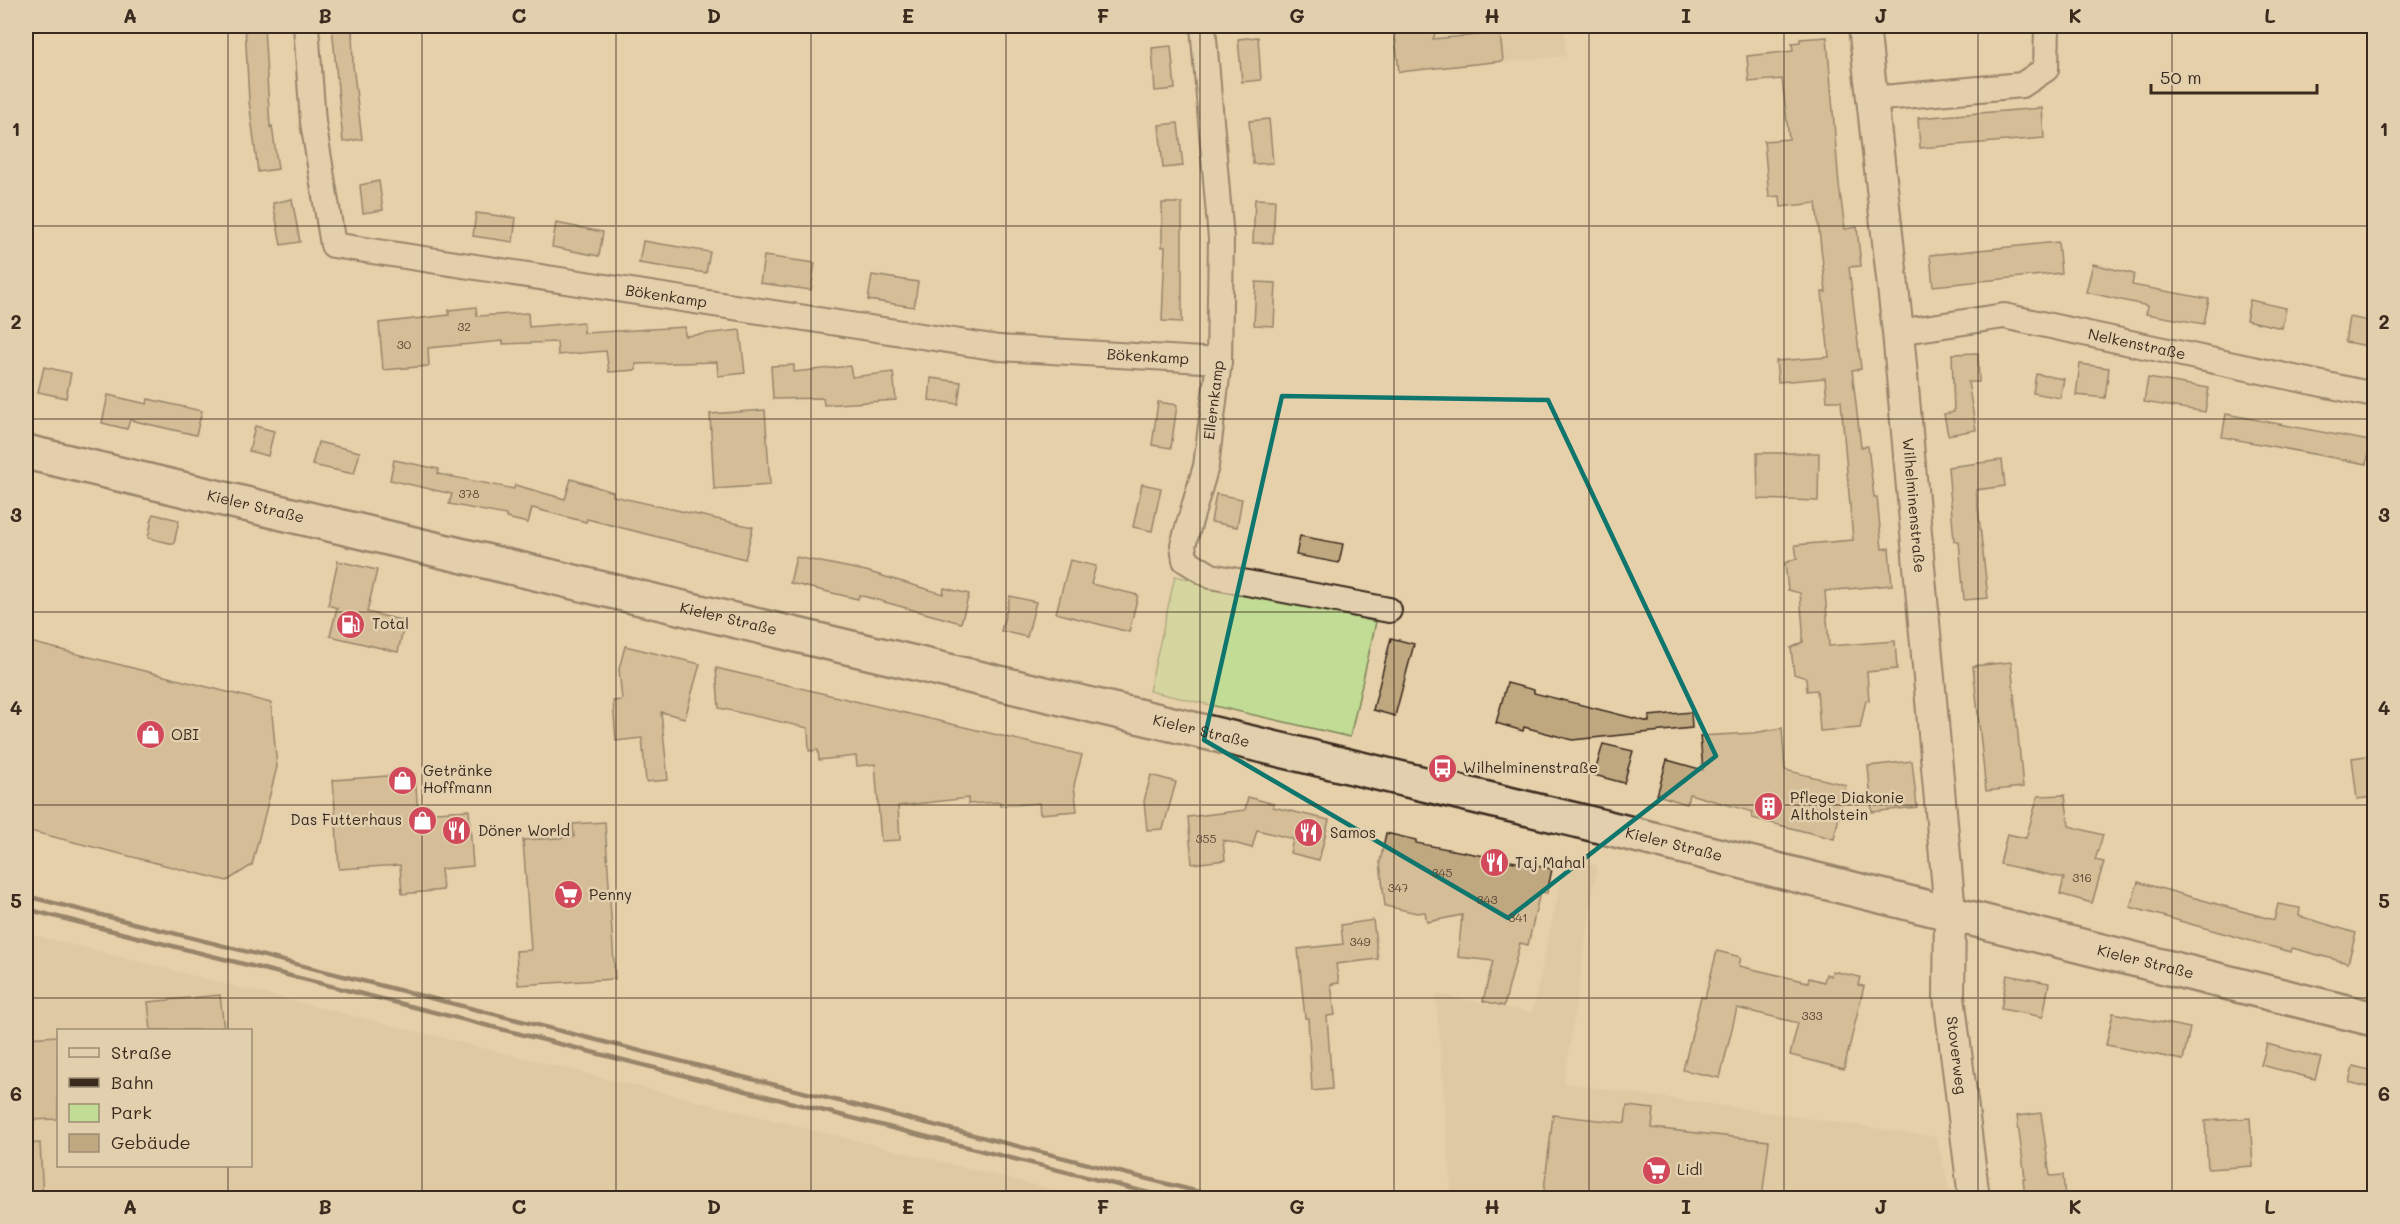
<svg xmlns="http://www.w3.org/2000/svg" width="2400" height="1224" font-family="Mali,sans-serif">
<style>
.built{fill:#d7c19a;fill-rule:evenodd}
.green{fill:#c1dc94;stroke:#7e8359;stroke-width:1.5}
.building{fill:#bfa780;stroke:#3b2a1e;stroke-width:1.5}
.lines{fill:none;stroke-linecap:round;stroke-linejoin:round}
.minor-casing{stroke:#3b2a1e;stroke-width:28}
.tertiary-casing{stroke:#3b2a1e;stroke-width:34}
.secondary-casing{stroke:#3b2a1e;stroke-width:38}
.minor{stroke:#e1cfad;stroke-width:24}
.tertiary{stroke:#e1cfad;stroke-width:30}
.secondary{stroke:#e1cfad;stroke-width:33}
.rail{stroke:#3b2a1e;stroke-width:4.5}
.marked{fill:none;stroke:#0f766e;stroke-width:4.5;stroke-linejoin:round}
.grid{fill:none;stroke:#3b2a1e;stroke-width:1.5;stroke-opacity:0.55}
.labels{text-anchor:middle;stroke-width:5;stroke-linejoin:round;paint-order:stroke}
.number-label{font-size:12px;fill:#5c4936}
.street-label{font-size:15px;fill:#3b2a1e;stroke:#e1cfad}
.poi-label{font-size:15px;fill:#3b2a1e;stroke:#e1cfad;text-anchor:start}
.neatline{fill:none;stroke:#3b2a1e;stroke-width:2}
.grid-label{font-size:20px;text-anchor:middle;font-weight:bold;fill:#3b2a1e}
</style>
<rect width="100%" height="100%" fill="#e5d0aa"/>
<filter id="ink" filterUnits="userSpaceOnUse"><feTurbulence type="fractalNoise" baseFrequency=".0167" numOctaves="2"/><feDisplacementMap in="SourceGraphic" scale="12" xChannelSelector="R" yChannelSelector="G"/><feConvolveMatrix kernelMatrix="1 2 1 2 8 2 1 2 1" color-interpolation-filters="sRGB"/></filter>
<g filter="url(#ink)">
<!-- built -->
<path class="built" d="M 1394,26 L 1564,26 L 1566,56 L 1399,72 Z
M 1566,858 L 1597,866 L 1564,1083 L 1936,1137 L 1952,1198 L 1452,1198 L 1436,994 L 1532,1013 Z
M 26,933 L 273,996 L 1087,1198 L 26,1198 ZM 58,1030 L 250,1030 L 250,1166 L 58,1166 Z"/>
<!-- green -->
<path class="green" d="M 1175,576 L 1376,622 L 1350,737 L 1149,691 Z"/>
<!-- building -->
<path class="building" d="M 245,26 L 264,26 L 270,127 L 272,126 L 278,169 L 258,172 L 249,101 Z
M 332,26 L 352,26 L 353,65 L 362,139 L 343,142 Z
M 1394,26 L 1438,26 L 1433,39 L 1500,33 L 1503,61 L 1399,72 Z
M 1258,37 L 1261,80 L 1242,82 L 1238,39 Z
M 1827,37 L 1839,185 L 1845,229 L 1857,227 L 1861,266 L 1849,267 L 1861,369 L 1852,370 L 1861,447 L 1868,446 L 1874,497 L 1877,497 L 1882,549 L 1889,548 L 1892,585 L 1825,591 L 1829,646 L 1895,641 L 1897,669 L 1867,672 L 1869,701 L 1866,700 L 1860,728 L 1820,731 L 1817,690 L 1807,691 L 1806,678 L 1794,674 L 1791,648 L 1803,642 L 1803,630 L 1800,593 L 1788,590 L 1785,563 L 1797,558 L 1795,545 L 1853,540 L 1841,401 L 1827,401 L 1825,378 L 1778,382 L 1776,361 L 1829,357 L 1822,292 L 1826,292 L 1816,203 L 1781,207 L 1780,196 L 1769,197 L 1764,141 L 1789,139 L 1782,79 L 1749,82 L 1747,56 L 1793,51 L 1792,43 L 1800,42 L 1800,39 Z
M 1171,46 L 1175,89 L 1155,91 L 1152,48 Z
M 2042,108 L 2044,138 L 1920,148 L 1918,118 Z
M 1269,119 L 1273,163 L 1253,164 L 1249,121 Z
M 1178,123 L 1183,166 L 1163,168 L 1159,125 Z
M 379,181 L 383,210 L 363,213 L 360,185 Z
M 292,199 L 300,242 L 281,245 L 273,203 Z
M 1255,199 L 1275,200 L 1273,243 L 1253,243 Z
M 1162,203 L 1182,203 L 1182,322 L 1162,321 L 1165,247 L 1162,247 Z
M 476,213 L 516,218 L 513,242 L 473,236 Z
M 556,223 L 603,232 L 599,256 L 552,247 Z
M 643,241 L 710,252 L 706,273 L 639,263 Z
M 2058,242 L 2061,273 L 1933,286 L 1930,255 Z
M 764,256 L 815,263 L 811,290 L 760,283 Z
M 2093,264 L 2134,274 L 2132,285 L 2209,299 L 2204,324 L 2146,314 L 2148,306 L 2086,292 Z
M 872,275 L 918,282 L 914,307 L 868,300 Z
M 1256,282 L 1276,283 L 1274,326 L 1254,325 Z
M 2250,300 L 2286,308 L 2282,328 L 2246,320 Z
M 476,307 L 477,316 L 528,313 L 529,327 L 583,322 L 584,333 L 685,327 L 685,336 L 740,330 L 745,373 L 718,376 L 717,362 L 636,364 L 636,370 L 609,372 L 606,351 L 558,355 L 557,342 L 503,344 L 503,341 L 428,348 L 429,366 L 383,370 L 379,323 L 449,315 L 449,310 Z
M 2349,317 L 2374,322 L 2374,347 L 2345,342 Z
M 1978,353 L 1979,382 L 1968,382 L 1976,430 L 1948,435 L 1944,414 L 1954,412 L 1952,354 Z
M 2080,364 L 2109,368 L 2105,398 L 2076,395 Z
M 794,365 L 794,372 L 850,366 L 852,377 L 893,372 L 896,400 L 824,405 L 823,398 L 773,399 L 771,366 Z
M 44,367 L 71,373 L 66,398 L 38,392 Z
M 2036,374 L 2064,379 L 2060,398 L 2033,393 Z
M 931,378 L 961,382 L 958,404 L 929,400 Z
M 2148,378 L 2209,388 L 2205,412 L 2144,402 Z
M 108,395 L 147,404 L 148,399 L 202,411 L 196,435 L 130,420 L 127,429 L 102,423 Z
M 1158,402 L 1177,405 L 1171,448 L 1152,445 Z
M 765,410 L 770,485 L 714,489 L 710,414 Z
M 2226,414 L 2370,441 L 2367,464 L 2222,437 Z
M 255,426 L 274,431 L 268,456 L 249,451 Z
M 318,442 L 360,452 L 354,474 L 312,465 Z
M 1757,453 L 1819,453 L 1818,501 L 1758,499 Z
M 394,460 L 439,469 L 438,474 L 514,489 L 515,485 L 565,499 L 571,479 L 613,492 L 613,496 L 753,527 L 745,559 L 587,519 L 586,522 L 532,508 L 528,523 L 506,518 L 506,515 L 449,504 L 452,494 L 390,480 Z
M 2002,460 L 2005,486 L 1976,490 L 1988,598 L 1964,600 L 1959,541 L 1954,541 L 1948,467 Z
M 1142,484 L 1161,488 L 1152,531 L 1133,527 Z
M 1216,494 L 1242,499 L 1237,527 L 1211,522 Z
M 153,514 L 179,520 L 174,544 L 148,538 Z
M 1300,536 L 1343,544 L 1339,563 L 1296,555 Z
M 796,557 L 866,571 L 943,594 L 944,588 L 969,594 L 961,623 L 859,595 L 858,599 L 790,583 Z
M 1070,560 L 1096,566 L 1091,584 L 1138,595 L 1129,632 L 1056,613 Z
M 338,561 L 377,570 L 367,612 L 405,621 L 398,652 L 330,636 L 337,608 L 328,605 Z
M 1010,596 L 1036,602 L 1027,637 L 1001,631 Z
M 1391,638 L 1414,644 L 1395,716 L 1373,710 Z
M 26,641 L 271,703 L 277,767 L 252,865 L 227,881 L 26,830 Z
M 625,646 L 700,664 L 685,718 L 661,712 L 668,780 L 646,782 L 642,738 L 616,741 L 613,701 L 622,700 L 619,669 Z
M 2011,662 L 2023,787 L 1986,791 L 1973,666 Z
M 716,668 L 1082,755 L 1074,785 L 1077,811 L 1040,814 L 1039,803 L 1000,806 L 1000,802 L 968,804 L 968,798 L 898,806 L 900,840 L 881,841 L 875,764 L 857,766 L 856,756 L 819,760 L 818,750 L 809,751 L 808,728 L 719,708 Z
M 1507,683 L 1534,690 L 1534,693 L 1649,722 L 1649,716 L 1691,712 L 1692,728 L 1572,740 L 1524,727 L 1523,731 L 1496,723 Z
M 1782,728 L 1785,770 L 1846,785 L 1834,839 L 1752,818 L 1753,812 L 1689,794 L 1687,804 L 1657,795 L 1667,760 L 1703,770 L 1700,736 L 1754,733 Z
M 1603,744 L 1633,751 L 1624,783 L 1594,775 Z
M 2374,755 L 2374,797 L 2357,799 L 2352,758 Z
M 1912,761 L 1917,807 L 1872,812 L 1868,766 Z
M 415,774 L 418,813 L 469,810 L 473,866 L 441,869 L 443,890 L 402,894 L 400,865 L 339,869 L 333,780 Z
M 1151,775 L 1176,782 L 1163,829 L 1147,830 L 1144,801 Z
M 2065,795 L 2069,826 L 2103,835 L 2095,860 L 2104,862 L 2092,903 L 2060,894 L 2064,878 L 2000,864 L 2007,834 L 2026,838 L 2038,796 Z
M 1248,797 L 1274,804 L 1273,807 L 1329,820 L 1319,860 L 1290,853 L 1293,839 L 1257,830 L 1252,848 L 1223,840 L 1225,860 L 1192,864 L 1188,817 L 1245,810 Z
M 605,822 L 615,979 L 518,985 L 516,951 L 531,950 L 523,840 L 574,837 L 573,824 Z
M 1386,833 L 1416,840 L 1416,843 L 1552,869 L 1547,893 L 1540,892 L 1528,945 L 1520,943 L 1504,1006 L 1483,1001 L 1493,961 L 1458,957 L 1462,915 L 1427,922 L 1425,912 L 1417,913 L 1385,906 L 1380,862 Z
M 2138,882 L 2274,920 L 2278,904 L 2300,908 L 2299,916 L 2356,933 L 2348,963 L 2292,948 L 2291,952 L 2276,948 L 2130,907 Z
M 1373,920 L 1378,959 L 1336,964 L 1339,983 L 1331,984 L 1335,1015 L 1327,1016 L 1332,1089 L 1312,1091 L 1308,1018 L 1305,1018 L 1298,949 L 1343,944 L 1341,925 Z
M 1717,951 L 1741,957 L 1739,966 L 1808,982 L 1809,978 L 1824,982 L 1826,974 L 1831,976 L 1832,971 L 1860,977 L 1858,985 L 1864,986 L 1844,1069 L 1790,1055 L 1798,1023 L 1737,1008 L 1720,1078 L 1683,1070 L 1701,997 L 1705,998 Z
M 2007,975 L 2049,983 L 2043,1017 L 2001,1009 Z
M 220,995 L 224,1030 L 151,1030 L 148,1002 Z
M 2113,1013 L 2190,1028 L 2183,1060 L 2106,1045 Z
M 58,1036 L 58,1119 L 26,1120 L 26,1038 Z
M 2267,1044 L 2321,1058 L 2315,1079 L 2261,1065 Z
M 2353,1066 L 2374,1071 L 2374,1089 L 2349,1082 Z
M 1627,1106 L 1654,1109 L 1652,1128 L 1769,1141 L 1762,1198 L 1543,1198 L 1553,1115 L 1625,1123 Z
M 2041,1113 L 2050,1176 L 2063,1175 L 2065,1198 L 2025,1198 L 2023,1178 L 2025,1178 L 2017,1116 Z
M 2250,1118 L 2253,1166 L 2208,1169 L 2205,1121 Z
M 40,1143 L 43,1198 L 26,1198 L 26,1144 Z"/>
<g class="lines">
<defs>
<g id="minor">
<path id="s1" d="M 306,26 L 313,122 L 333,245 L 999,348 L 1219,361"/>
<path d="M 1203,26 L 1221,239 L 1219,361 L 1206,466 L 1183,545 L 1185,560 L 1211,576 L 1389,610"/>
<path d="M 1872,99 L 2022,85 L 2046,69 L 2047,26"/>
<path id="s2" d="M 1898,332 L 2004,316 L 2374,395"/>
</g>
<g id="tertiary">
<path id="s3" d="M 1864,26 L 1898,332 L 1950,912 L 1949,996 L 1974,1198"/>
</g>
<g id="secondary">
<path id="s4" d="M 26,452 L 1584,822 L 2374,1019"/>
</g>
</defs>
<!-- minor casing -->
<use href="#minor" class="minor-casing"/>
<!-- tertiary casing -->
<use href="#tertiary" class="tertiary-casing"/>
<!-- secondary casing -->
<use href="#secondary" class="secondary-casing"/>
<!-- minor -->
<use href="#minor" class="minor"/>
<!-- tertiary -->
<use href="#tertiary" class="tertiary"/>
<!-- secondary -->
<use href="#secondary" class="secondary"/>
<!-- rail -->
<path class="rail" d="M 26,896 L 1223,1198
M 26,909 L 1169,1198"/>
</g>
</g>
<!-- marked area -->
<path d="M0 0H2400V1224H0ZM 1282,396 L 1548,400 L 1716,756 L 1508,918 L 1204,740 Z" fill="#e5d0aa" fill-opacity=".55" fill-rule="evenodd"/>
<path class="marked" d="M 1282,396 L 1548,400 L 1716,756 L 1508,918 L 1204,740 Z"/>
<!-- grid -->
<path class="grid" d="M 228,26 L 228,1030M 422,26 L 422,1198M 616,26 L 616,1198M 811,26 L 811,1198M 1006,26 L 1006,1198M 1200,26 L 1200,1198M 1394,26 L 1394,1198M 1589,26 L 1589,1198M 1784,26 L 1784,1198M 1978,26 L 1978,1198M 2172,26 L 2172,1198M 26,226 L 2374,226M 26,419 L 2374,419M 26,612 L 2374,612M 26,805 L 2374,805M 26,998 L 2374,998M 228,1166 L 228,1198"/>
<!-- icons -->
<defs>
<symbol id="fuel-disc" viewBox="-11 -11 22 22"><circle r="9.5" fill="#d1495b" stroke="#e1cfad"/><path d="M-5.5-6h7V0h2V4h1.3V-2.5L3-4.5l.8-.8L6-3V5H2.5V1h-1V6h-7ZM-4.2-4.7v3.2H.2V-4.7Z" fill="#fff"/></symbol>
<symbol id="shop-disc" viewBox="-11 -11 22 22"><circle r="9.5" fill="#d1495b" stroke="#e1cfad"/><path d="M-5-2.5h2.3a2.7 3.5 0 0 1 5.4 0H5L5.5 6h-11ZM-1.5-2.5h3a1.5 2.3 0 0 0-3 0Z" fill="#fff"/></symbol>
<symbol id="bus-disc" viewBox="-11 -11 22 22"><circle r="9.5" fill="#d1495b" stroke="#e1cfad"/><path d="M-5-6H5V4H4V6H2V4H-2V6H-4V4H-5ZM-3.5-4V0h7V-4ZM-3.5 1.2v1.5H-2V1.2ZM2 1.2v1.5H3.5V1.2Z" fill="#fff"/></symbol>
<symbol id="building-disc" viewBox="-11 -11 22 22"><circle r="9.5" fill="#d1495b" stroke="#e1cfad"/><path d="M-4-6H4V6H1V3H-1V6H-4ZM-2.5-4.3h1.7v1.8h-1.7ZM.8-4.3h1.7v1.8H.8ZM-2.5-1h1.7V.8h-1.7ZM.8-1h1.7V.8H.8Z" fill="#fff"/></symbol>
<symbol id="restaurant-disc" viewBox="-11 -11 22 22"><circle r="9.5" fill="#d1495b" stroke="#e1cfad"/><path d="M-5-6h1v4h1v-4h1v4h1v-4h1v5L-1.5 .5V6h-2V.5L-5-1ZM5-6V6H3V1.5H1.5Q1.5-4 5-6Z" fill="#fff"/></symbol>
<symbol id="supermarket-disc" viewBox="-11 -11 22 22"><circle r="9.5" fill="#d1495b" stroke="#e1cfad"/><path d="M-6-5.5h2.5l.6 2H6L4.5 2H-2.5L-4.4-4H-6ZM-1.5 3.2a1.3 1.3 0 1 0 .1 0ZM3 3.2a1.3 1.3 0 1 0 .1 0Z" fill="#fff"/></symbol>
</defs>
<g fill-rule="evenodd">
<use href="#fuel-disc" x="334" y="608" width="33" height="33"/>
<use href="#shop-disc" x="134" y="718" width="33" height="33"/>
<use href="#bus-disc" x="1426" y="752" width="33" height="33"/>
<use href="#shop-disc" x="386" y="764" width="33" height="33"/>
<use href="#building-disc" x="1752" y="790" width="33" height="33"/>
<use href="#shop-disc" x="406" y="804" width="33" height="33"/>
<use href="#restaurant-disc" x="440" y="814" width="33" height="33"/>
<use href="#restaurant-disc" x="1292" y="816" width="33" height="33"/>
<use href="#restaurant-disc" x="1478" y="846" width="33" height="33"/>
<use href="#supermarket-disc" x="552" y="878" width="33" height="33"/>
<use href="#supermarket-disc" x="1640" y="1154" width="33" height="33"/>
</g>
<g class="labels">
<!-- number labels -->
<g class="number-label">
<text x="464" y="331">32</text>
<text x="404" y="349">30</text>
<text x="469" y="498">378</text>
<text x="1206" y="843">355</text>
<text x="1442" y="877">345</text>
<text x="2082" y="882">316</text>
<text x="1398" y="892">347</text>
<text x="1487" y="904">343</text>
<text x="1518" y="922">341</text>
<text x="1360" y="946">349</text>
<text x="1812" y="1020">333</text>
</g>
<!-- street labels -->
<g class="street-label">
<text dy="5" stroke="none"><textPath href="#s1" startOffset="558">Bökenkamp</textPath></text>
<text dy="5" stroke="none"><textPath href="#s2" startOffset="243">Nelkenstraße</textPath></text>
<text dy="5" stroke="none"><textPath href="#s1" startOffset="1044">Bökenkamp</textPath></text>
<text transform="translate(1214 400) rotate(-83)" y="5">Ellernkamp</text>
<text dy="5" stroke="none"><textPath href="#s3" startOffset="482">Wilhelminenstraße</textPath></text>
<text dy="5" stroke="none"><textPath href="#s4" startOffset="236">Kieler Straße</textPath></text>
<text dy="5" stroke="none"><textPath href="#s4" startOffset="722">Kieler Straße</textPath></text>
<text dy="5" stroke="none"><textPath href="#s4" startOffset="1208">Kieler Straße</textPath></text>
<text dy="5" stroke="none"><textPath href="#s4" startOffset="1694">Kieler Straße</textPath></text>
<text dy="5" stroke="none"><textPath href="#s4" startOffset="2180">Kieler Straße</textPath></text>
<text dy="5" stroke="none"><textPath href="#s3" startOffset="1034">Stoverweg</textPath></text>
</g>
<!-- poi labels -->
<g class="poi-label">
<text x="372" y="629">Total</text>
<text x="171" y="740">OBI</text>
<text x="1463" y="773">Wilhelminenstraße</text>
<text x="423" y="776">Getränke<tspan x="423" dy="17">Hoffmann</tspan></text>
<text x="1790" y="803">Pflege Diakonie<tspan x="1790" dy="17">Altholstein</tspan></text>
<text x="402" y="825" text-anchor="end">Das Futterhaus</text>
<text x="478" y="836">Döner World</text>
<text x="1330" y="838">Samos</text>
<text x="1515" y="868">Taj Mahal</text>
<text x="589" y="900">Penny</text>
<text x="1677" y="1175">Lidl</text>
</g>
</g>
<!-- margin -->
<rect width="2400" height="1224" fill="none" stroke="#e1cfad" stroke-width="66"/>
<!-- legend -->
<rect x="57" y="1029" width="195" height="138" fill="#e1cfad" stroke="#9f8d74" stroke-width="1.5"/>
<rect x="69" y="1048" width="30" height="9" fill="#e1cfad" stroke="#9f8d74" stroke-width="1.5"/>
<text x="111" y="1059" font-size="18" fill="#3b2a1e">Straße</text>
<rect x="69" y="1078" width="30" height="9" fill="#3b2a1e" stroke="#9f8d74" stroke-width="1.5"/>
<text x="111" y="1089" font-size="18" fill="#3b2a1e">Bahn</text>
<rect x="69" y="1104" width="30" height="18" fill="#c1dc94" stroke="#9f8d74" stroke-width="1.5"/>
<text x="111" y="1119" font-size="18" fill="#3b2a1e">Park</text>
<rect x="69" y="1134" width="30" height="18" fill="#bfa780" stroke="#9f8d74" stroke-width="1.5"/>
<text x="111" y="1149" font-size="18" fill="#3b2a1e">Gebäude</text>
<!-- scale -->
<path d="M2151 84v9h166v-9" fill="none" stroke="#3b2a1e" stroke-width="3"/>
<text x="2160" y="84" font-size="18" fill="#3b2a1e" stroke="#e1cfad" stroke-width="4.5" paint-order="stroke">50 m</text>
<rect x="33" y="33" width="2334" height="1158" class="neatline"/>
<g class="grid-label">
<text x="130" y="23">A</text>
<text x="325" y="23">B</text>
<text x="519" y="23">C</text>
<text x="714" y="23">D</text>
<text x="908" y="23">E</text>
<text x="1103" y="23">F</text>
<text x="1297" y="23">G</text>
<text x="1492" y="23">H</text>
<text x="1686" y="23">I</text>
<text x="1881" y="23">J</text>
<text x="2075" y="23">K</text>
<text x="2270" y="23">L</text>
<text x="16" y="136">1</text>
<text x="2384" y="136">1</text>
<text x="16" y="329">2</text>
<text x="2384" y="329">2</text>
<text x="16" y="522">3</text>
<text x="2384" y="522">3</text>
<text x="16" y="715">4</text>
<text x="2384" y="715">4</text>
<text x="16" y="908">5</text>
<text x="2384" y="908">5</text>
<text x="16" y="1101">6</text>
<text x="2384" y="1101">6</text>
<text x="130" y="1214">A</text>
<text x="325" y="1214">B</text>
<text x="519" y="1214">C</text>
<text x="714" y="1214">D</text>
<text x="908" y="1214">E</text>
<text x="1103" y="1214">F</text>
<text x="1297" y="1214">G</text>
<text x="1492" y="1214">H</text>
<text x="1686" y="1214">I</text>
<text x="1881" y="1214">J</text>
<text x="2075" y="1214">K</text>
<text x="2270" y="1214">L</text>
</g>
</svg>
